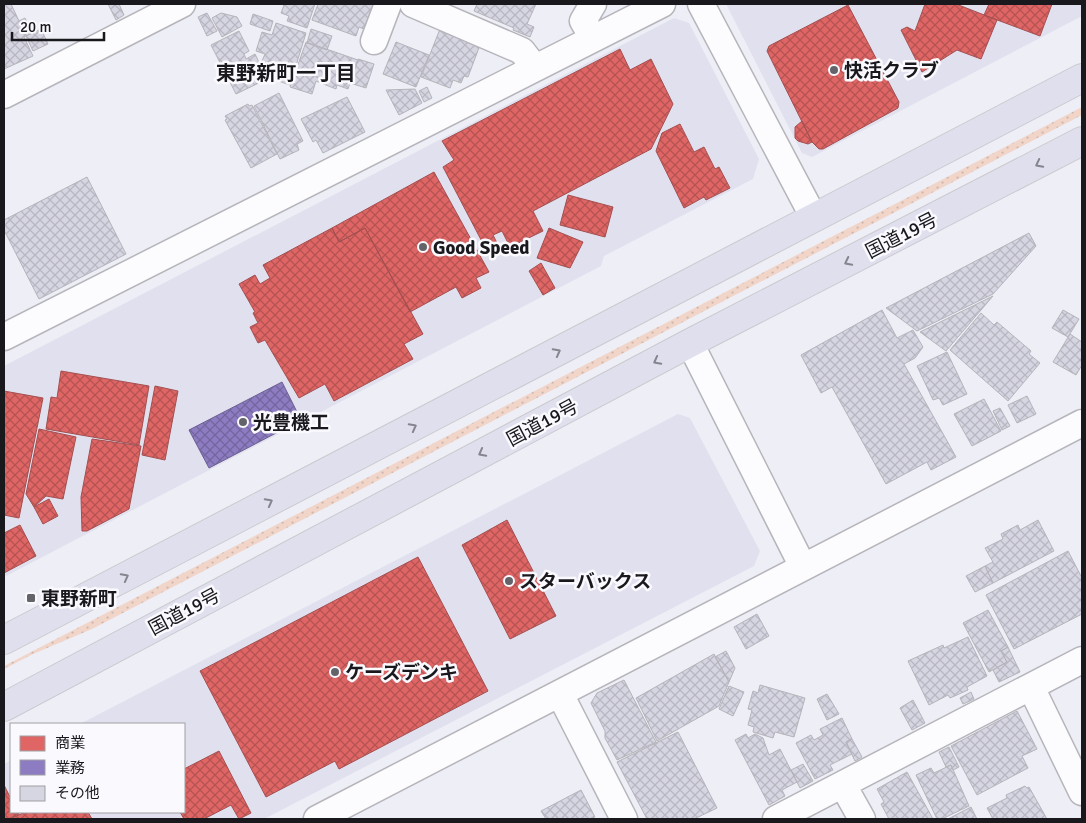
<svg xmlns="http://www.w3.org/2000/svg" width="1086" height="823" font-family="Signika,'Noto Sans JP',sans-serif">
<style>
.built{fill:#e0e0ee}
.grass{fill:url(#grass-dots)}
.shops{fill:url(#shops-cross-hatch);stroke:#a44f50}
.offices{fill:url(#offices-cross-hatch);stroke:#6b5e91}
.building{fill:url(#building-cross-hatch);stroke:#b4b4ba}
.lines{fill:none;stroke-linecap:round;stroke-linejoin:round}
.street-casing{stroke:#b5b5bb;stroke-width:29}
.highway-casing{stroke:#cacacf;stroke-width:30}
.street{stroke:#fcfcfe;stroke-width:26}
.highway{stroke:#e0dfed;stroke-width:28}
.oneway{stroke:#86858f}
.poi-dot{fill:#636369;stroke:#f9f9fe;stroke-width:2}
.labels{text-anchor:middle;stroke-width:5;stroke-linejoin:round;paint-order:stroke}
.poi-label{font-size:19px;font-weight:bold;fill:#18181d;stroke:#f9f9fe;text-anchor:start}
.street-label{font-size:19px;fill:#18181d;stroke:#f9f9fe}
.neighbourhood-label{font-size:20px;font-weight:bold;fill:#18181d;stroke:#f9f9fe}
</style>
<defs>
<pattern id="grass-dots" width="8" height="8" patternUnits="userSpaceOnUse" patternTransform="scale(1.25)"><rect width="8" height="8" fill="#f1d5c9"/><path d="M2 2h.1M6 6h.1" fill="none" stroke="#ceb6ac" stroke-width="1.8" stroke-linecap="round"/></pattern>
<pattern id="shops-cross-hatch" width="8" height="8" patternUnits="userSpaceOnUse" patternTransform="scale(1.25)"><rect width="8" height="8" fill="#e06666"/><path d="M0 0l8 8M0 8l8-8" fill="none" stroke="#b55353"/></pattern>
<pattern id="offices-cross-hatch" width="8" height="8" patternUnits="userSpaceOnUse" patternTransform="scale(1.25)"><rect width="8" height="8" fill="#8e7cc3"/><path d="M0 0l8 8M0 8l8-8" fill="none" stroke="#73659e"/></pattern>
<pattern id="building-cross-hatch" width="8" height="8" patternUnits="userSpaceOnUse" patternTransform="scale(1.25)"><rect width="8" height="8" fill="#d6d5e2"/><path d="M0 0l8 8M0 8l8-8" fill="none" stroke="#b7b6c1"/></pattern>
</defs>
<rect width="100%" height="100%" fill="#eeeef6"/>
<!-- built -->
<path class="built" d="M 726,4 L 1082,4 L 1082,16 L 812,157 L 802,153 Z
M 674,18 L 689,23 L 759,159 L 753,179 L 604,256 L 601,266 L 4,577 L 4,366 Z
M 678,414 L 690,418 L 760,551 L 754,566 L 264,819 L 4,819 L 4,764 L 11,760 L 11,812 L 184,812 L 184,724 L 80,724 Z"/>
<!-- grass -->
<path class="grass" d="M 1082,107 L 1082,115 L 92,629 L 33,654 L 4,669 L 4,666 Z"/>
<!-- shops -->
<path class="shops" d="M 925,4 L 956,4 L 997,20 L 981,59 L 957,50 L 922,72 L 901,30 L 907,27 L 915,31 Z
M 989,4 L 1052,4 L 1040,36 L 984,15 Z
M 848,5 L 899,102 L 898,108 L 823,149 L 819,149 L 812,142 L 767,51 L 769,46 Z
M 620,49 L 630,70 L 651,59 L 673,104 L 651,149 L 533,211 L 543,231 L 510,247 L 502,231 L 493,235 L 501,251 L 490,257 L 443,167 L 454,160 L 442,141 Z
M 802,121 L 812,142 L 808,144 L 798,141 L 795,138 L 795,127 Z
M 680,124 L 694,152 L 704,147 L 715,169 L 719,167 L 730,188 L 706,200 L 704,197 L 684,208 L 656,151 L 662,133 Z
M 434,172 L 489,272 L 476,278 L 481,288 L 462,298 L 456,287 L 410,312 L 365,228 L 339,242 L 332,228 Z
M 568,195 L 613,207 L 605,237 L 560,225 Z
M 332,228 L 339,242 L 365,228 L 423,334 L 404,344 L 413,359 L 334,401 L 325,384 L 299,398 L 265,340 L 258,343 L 250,327 L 258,323 L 253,313 L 255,312 L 239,284 L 255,275 L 260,284 L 270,278 L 263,265 Z
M 549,228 L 583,242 L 570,268 L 537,258 Z
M 541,263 L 555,288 L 543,295 L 529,271 Z
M 61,371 L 149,386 L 139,445 L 46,429 L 51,397 L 57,398 Z
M 155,386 L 178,391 L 165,460 L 142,455 Z
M 4,391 L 43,398 L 19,518 L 4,515 Z
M 39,429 L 76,437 L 63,499 L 46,496 L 34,507 L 26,494 Z
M 92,439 L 141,446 L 129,509 L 87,531 L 82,531 L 81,497 Z
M 49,499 L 58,516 L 43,524 L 34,507 Z
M 507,520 L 556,616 L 510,639 L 462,545 Z
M 20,525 L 36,556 L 4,573 L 4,533 Z
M 418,557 L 488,691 L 339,769 L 335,761 L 266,797 L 200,671 Z
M 219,751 L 251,813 L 239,819 L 231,805 L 204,819 L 184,819 L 180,812 L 184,812 L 184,769 Z
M 4,785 L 11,799 L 11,812 L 18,812 L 19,814 L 8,819 L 4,819 Z
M 25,812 L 88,812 L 92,819 L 10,819 Z"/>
<!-- offices -->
<path class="offices" d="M 282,382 L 301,420 L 209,468 L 189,430 Z"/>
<!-- building -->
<path class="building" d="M 4,4 L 11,4 L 19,21 L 25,18 L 32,33 L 24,37 L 33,56 L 4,69 Z
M 108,4 L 119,4 L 124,15 L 116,20 Z
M 282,4 L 315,4 L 307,28 L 287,21 L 289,16 L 281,13 L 284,5 Z
M 318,4 L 375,4 L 366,30 L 359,27 L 356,36 L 312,20 Z
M 477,4 L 536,4 L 527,24 L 534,27 L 530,37 L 513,30 L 514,28 L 474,11 Z
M 207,13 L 217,31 L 207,36 L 198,17 Z
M 221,13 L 237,17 L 242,26 L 222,37 L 212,18 Z
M 253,14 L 273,21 L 270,31 L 250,24 Z
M 276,23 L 306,33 L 290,85 L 273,79 L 275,73 L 266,71 L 268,63 L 262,61 L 265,54 L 256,51 L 262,32 L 272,35 Z
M 41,29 L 48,44 L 33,51 L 26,36 Z
M 311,29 L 332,36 L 327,50 L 307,43 Z
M 440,29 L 480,45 L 468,77 L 464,76 L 461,83 L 453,80 L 450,88 L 421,77 Z
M 239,31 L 249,51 L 244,54 L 246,59 L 255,54 L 267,79 L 236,94 L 211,45 Z
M 306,42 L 358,60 L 348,89 L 337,85 L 336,89 L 316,81 L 312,94 L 290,87 Z
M 396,42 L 429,55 L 416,87 L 383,74 Z
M 358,59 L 374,64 L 366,88 L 350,83 Z
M 427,87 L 432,98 L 424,102 L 419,91 Z
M 415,89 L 422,103 L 399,115 L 386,90 Z
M 279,93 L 303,141 L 297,144 L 299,150 L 280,159 L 254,106 Z
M 347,97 L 365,132 L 323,153 L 316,140 L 313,142 L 301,119 Z
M 248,104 L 249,106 L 252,105 L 277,154 L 251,168 L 225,120 L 227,119 L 225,116 Z
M 87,177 L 126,254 L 39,299 L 4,230 L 4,220 Z
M 1029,233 L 1036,246 L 993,294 L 917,331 L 886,308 Z
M 993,296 L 946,351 L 920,332 Z
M 882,310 L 897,338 L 913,330 L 923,347 L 915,358 L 904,364 L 956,457 L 931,470 L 927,462 L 886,484 L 832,387 L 821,393 L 801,355 Z
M 1063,310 L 1079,319 L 1068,337 L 1052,328 Z
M 981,313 L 994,325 L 997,322 L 1031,351 L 1029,354 L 1040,363 L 1008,401 L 950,350 Z
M 1070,334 L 1082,342 L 1082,365 L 1076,375 L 1053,362 Z
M 947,352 L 967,394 L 943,405 L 939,398 L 933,400 L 917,366 Z
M 1027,396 L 1036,414 L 1017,423 L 1008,405 Z
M 984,399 L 1001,431 L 972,446 L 954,414 Z
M 1000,408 L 1010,426 L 1002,430 L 993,411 Z
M 1038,520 L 1054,551 L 993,583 L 985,566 L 993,562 L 985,548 L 1003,539 L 1001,534 L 1018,525 L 1020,530 Z
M 1068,551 L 1082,578 L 1082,614 L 1014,649 L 986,595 Z
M 985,566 L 993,583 L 975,592 L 966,576 Z
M 988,610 L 1008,647 L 1001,651 L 1007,662 L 989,672 L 963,623 Z
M 757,614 L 769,636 L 746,649 L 734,627 Z
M 968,637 L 987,676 L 967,687 L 968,690 L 950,698 L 948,695 L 929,705 L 908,661 L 943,645 L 944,648 Z
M 1008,647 L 1020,672 L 999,682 L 993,670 L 1007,662 L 1001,651 Z
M 726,651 L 735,668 L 729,682 L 715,657 Z
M 714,654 L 729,682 L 719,706 L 657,741 L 636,698 Z
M 624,680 L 656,742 L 617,760 L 605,738 L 605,731 L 591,703 L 597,693 Z
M 760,685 L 805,698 L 794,737 L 775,732 L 773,738 L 753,732 L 754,727 L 748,725 L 752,710 L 748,709 L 753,691 L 758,693 Z
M 729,686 L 744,692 L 733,716 L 719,709 Z
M 971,692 L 974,699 L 963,704 L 960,698 Z
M 827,694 L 839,714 L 827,720 L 817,699 Z
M 913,700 L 925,723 L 912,730 L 900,708 Z
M 1017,711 L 1037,749 L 1022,756 L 1028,768 L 977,795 L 951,746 Z
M 842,718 L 852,739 L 846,742 L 852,754 L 830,765 L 833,770 L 815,779 L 796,743 L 811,735 L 814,740 L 823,735 L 820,729 Z
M 678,732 L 717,808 L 694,819 L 647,819 L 617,762 Z
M 746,734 L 748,738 L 755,734 L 763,738 L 769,755 L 780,749 L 797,782 L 782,790 L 785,796 L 769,805 L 735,740 Z
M 852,739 L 862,757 L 855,761 L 846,742 Z
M 949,747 L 959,767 L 953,770 L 951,765 L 946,767 L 939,752 Z
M 803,764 L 813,781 L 800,788 L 791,770 Z
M 951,765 L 969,806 L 942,819 L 937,819 L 916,775 L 931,768 L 934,773 Z
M 907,772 L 933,819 L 889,819 L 881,804 L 884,802 L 877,789 Z
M 1025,786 L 1027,788 L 1029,787 L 1047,819 L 993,819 L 987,808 L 1007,798 L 1006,795 Z
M 581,790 L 595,817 L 589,819 L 546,819 L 541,811 Z
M 971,807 L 977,819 L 948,819 Z"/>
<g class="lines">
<defs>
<path id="street" d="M 413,4 L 522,51 L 535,68
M 701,4 L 814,218
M 593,38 L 583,21 L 593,4
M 374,41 L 388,4
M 4,95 L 182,4
M 4,337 L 662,4
M 690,343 L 803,567
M 1031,687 L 1082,792
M 560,694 L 624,819
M 843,785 L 862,819
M 317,819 L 1082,423
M 776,819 L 1082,660"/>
<path id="highway" d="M 4,640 L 1082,78
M 4,707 L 690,343 L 1082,141"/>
</defs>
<!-- street casing -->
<use href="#street" class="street-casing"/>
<!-- highway casing -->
<use href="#highway" class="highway-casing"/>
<!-- street -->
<use href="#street" class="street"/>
<!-- highway -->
<use href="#highway" class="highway"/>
</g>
<!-- one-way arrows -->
<defs><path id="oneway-chevron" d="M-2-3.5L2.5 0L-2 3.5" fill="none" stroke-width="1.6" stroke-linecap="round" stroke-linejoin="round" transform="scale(1.25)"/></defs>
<g class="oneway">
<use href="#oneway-chevron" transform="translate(1039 164) rotate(153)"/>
<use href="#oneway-chevron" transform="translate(848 262) rotate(153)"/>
<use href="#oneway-chevron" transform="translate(557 352) rotate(-28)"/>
<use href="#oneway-chevron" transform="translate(657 361) rotate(152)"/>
<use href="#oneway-chevron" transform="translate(413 427) rotate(-28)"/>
<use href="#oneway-chevron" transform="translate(482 453) rotate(152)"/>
<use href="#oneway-chevron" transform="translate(269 502) rotate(-28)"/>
<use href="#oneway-chevron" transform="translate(125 577) rotate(-28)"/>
</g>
<!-- markers -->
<g class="poi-dot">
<circle cx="834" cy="70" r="5"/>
<circle cx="423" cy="247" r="5"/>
<circle cx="243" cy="422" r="5"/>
<circle cx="509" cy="581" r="5"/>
<rect x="26" y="593" width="10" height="10" rx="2.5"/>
<circle cx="335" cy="672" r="5"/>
</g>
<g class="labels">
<!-- poi labels -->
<g class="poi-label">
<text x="844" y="77">快活クラブ</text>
<text x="433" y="254">Good Speed</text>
<text x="253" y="429">光豊機工</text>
<text x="519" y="588">スターバックス</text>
<text x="41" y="605">東野新町</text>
<text x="345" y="679">ケーズデンキ</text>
</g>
<!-- street labels -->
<g class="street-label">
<text transform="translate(901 235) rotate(-27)" y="7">国道19号</text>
<text transform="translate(542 422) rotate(-28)" y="7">国道19号</text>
<text transform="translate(184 611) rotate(-28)" y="7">国道19号</text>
</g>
<!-- neighbourhood labels -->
<g class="neighbourhood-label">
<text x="286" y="80">東野新町一丁目</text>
</g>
</g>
<!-- border -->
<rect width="1086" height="823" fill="none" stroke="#18181d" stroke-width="10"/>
<!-- legend -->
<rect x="10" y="723" width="175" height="90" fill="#f9f9fe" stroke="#9f9fa4"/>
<rect x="20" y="736" width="25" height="15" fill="#e06666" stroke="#9f9fa4"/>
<text x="55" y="748" font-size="15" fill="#18181d">商業</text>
<rect x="20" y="760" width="25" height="15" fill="#8e7cc3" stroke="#9f9fa4"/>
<text x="55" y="773" font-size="15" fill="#18181d">業務</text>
<rect x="20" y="786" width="25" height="15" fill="#d6d5e2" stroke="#9f9fa4"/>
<text x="55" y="798" font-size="15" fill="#18181d">その他</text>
<!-- scale -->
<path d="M12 32v8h92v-8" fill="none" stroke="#18181d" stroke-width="2.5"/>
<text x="20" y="32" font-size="15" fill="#18181d" stroke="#f9f9fe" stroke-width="4" paint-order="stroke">20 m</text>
</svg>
